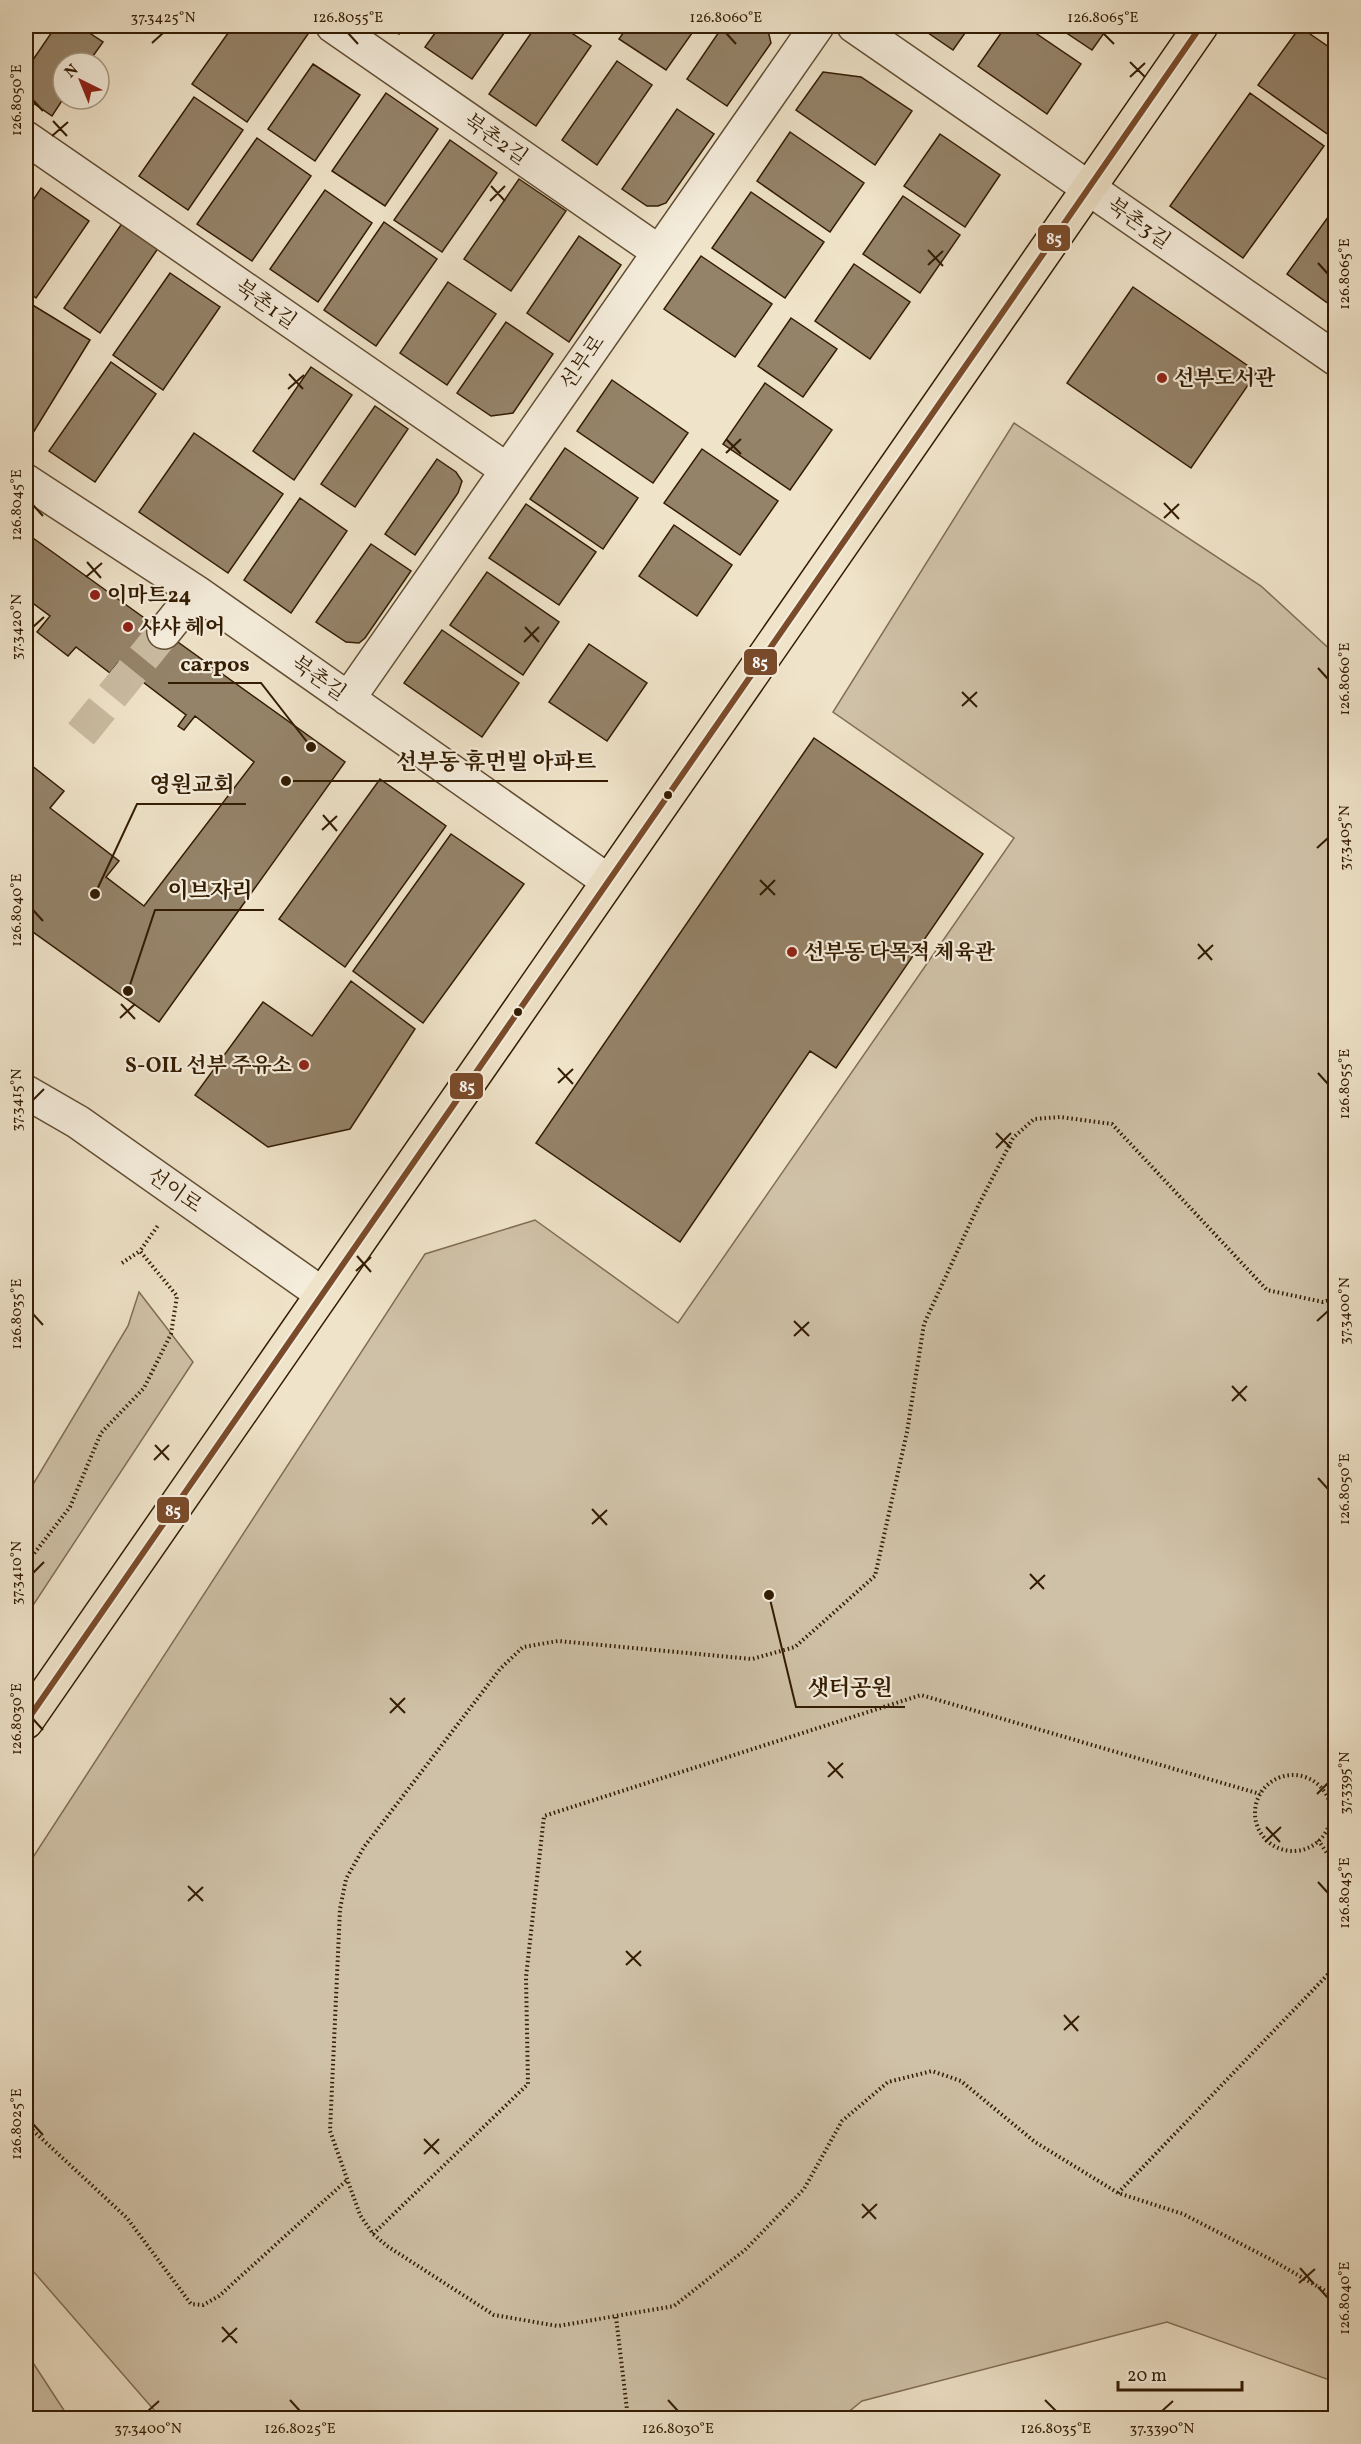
<svg xmlns="http://www.w3.org/2000/svg" width="1361" height="2444" font-family="Vollkorn,'Noto Serif KR',serif">
<style>
.green{fill:#cfc1a7;stroke:#816e54;stroke-width:1.5}
.building{fill:#958369;stroke:#331c02;stroke-width:1.5}
.lines{fill:none;stroke-linecap:round;stroke-linejoin:round}
.minor-tunnel{stroke:#c9bba1;stroke-width:33;stroke-dasharray:33 16;stroke-linecap:butt}
.minor-casing{stroke:#624e34;stroke-width:36}
.major-casing{stroke:#331c02;stroke-width:36}
.path{stroke:#331c02;stroke-width:4;stroke-dasharray:1.5 3;stroke-linecap:butt}
.minor{stroke:#f5eddc;stroke-width:33}
.major{stroke:#efe3c9;stroke-width:33}
.bus-1-casing{stroke:#f5eddc;stroke-width:10}
.bus-1{stroke:#7a4b2a;stroke-width:6}
.ticks{fill:none;stroke:#331c02;stroke-width:2}
.poi-dot{fill:#8f2418;stroke:#f5eddc;stroke-width:2}
.bus-dot{fill:#331c02;stroke:#f5eddc;stroke-width:2}
.labels{text-anchor:middle;stroke-width:4.5;stroke-linejoin:round;paint-order:stroke}
.street-label{font-size:21px;fill:#331c02;stroke:#f5eddc}
.poi-label{font-size:21px;font-weight:bold;fill:#331c02;stroke:#f5eddc;text-anchor:start}
.leader{fill:none;stroke:#331c02;stroke-width:2}
.callout-dot{fill:#331c02;stroke:#f5eddc;stroke-width:2}
.callout-label{font-size:22px;text-anchor:middle;font-weight:bold;fill:#331c02;stroke:#f5eddc;stroke-width:4.5;stroke-linejoin:round;paint-order:stroke}
.line-badge{stroke:#f5eddc;stroke-width:2}
.badge-label{font-size:16px;text-anchor:middle;font-weight:bold;fill:#fff}
.neatline{fill:none;stroke:#331c02;stroke-width:2}
.ticks-label{font-size:15px;text-anchor:middle;fill:#331c02}
</style>
<rect width="100%" height="100%" fill="#efe3c9"/>
<filter id="stains"><feTurbulence type="fractalNoise" baseFrequency=".00333" numOctaves="4"/><feColorMatrix values="0 0 0 0 .2 0 0 0 0 .09 0 0 0 0 .02 0 0 0 .5 -.17"/></filter>
<radialGradient id="worn" r=".72"><stop offset=".6" stop-color="#630" stop-opacity="0"/><stop offset="1" stop-color="#630" stop-opacity=".3"/></radialGradient>
<!-- green -->
<path class="green" d="M 1014,423 L 1261,586 L 1335,654 L 1335,2382 L 1167,2322 L 862,2401 L 841,2418 L 161,2418 L 26,2263 L 26,1868 L 425,1254 L 535,1220 L 678,1323 L 1014,838 L 833,712 Z
M 139,1292 L 193,1362 L 26,1616 L 26,1496 L 128,1326 Z
M 26,2352 L 69,2418 L 26,2418 Z"/>
<!-- building -->
<path class="building" d="M 56,26 L 79,26 L 103,42 L 88,63 L 63,63 L 63,99 L 52,116 L 26,98 L 26,70 Z
M 109,26 L 125,26 L 120,33 Z
M 233,26 L 296,26 L 308,34 L 247,122 L 192,84 Z
M 386,26 L 405,26 L 399,34 Z
M 440,26 L 509,26 L 472,79 L 425,47 Z
M 536,26 L 561,26 L 591,46 L 536,126 L 489,94 Z
M 628,26 L 697,26 L 666,70 L 619,39 Z
M 723,26 L 767,26 L 771,43 L 727,106 L 687,79 Z
M 918,26 L 970,26 L 953,50 Z
M 1006,26 L 1025,26 L 1081,64 L 1047,114 L 978,66 Z
M 1056,26 L 1109,26 L 1092,50 Z
M 1300,27 L 1336,52 L 1336,134 L 1333,138 L 1258,85 Z
M 617,61 L 652,85 L 597,165 L 562,140 Z
M 313,64 L 360,95 L 315,161 L 268,129 Z
M 823,72 L 861,77 L 912,111 L 875,165 L 796,110 Z
M 386,93 L 438,129 L 385,206 L 332,171 Z
M 1250,93 L 1324,146 L 1243,258 L 1170,206 Z
M 194,97 L 243,130 L 188,210 L 139,176 Z
M 677,109 L 714,134 L 666,203 L 658,206 L 647,206 L 622,189 Z
M 790,132 L 864,183 L 830,232 L 757,181 Z
M 940,134 L 1000,175 L 965,227 L 904,186 Z
M 257,138 L 311,176 L 252,261 L 197,224 Z
M 450,140 L 497,173 L 442,252 L 394,220 Z
M 519,179 L 566,211 L 511,291 L 464,259 Z
M 41,188 L 89,221 L 36,298 L 26,290 L 26,211 Z
M 325,190 L 372,223 L 318,302 L 270,269 Z
M 751,192 L 824,242 L 785,298 L 712,248 Z
M 903,196 L 960,235 L 920,293 L 863,254 Z
M 1336,206 L 1336,309 L 1287,274 Z
M 125,219 L 161,244 L 100,333 L 64,308 Z
M 384,222 L 437,259 L 376,346 L 324,310 Z
M 579,236 L 621,265 L 569,342 L 527,313 Z
M 701,256 L 772,304 L 735,357 L 664,309 Z
M 854,264 L 910,302 L 870,359 L 815,321 Z
M 170,273 L 220,307 L 163,390 L 113,355 Z
M 448,282 L 496,314 L 447,385 L 400,353 Z
M 1133,287 L 1257,372 L 1191,468 L 1067,383 Z
M 26,301 L 90,340 L 28,441 L 26,439 Z
M 791,318 L 837,349 L 803,397 L 758,366 Z
M 506,322 L 553,354 L 513,413 L 491,416 L 457,393 Z
M 111,362 L 156,394 L 95,482 L 49,451 Z
M 311,367 L 352,395 L 294,480 L 253,451 Z
M 612,380 L 688,433 L 653,483 L 577,431 Z
M 765,383 L 832,430 L 790,490 L 723,444 Z
M 375,406 L 408,429 L 355,507 L 321,484 Z
M 194,433 L 283,494 L 228,573 L 139,512 Z
M 565,448 L 638,498 L 603,549 L 530,499 Z
M 702,449 L 778,501 L 740,555 L 664,503 Z
M 437,459 L 456,472 L 462,481 L 458,493 L 415,555 L 385,534 Z
M 300,498 L 347,531 L 291,613 L 244,580 Z
M 526,504 L 596,552 L 559,605 L 489,558 Z
M 674,525 L 732,565 L 697,616 L 639,576 Z
M 26,533 L 345,762 L 159,1022 L 26,927 L 26,772 L 31,765 L 64,791 L 50,808 L 119,861 L 106,877 L 144,906 L 254,762 L 195,716 L 184,730 L 178,726 L 186,715 L 118,663 L 110,673 L 76,647 L 68,656 L 37,632 L 50,616 L 26,598 Z
M 371,544 L 411,571 L 365,638 L 359,643 L 346,642 L 316,622 Z
M 487,572 L 559,622 L 523,675 L 450,625 Z
M 442,630 L 519,683 L 482,737 L 404,683 Z
M 589,644 L 647,683 L 607,741 L 549,702 Z
M 814,738 L 983,854 L 836,1068 L 810,1051 L 680,1242 L 536,1143 Z
M 380,779 L 446,826 L 345,967 L 279,919 Z
M 451,834 L 524,884 L 423,1023 L 353,971 Z
M 351,981 L 415,1029 L 350,1129 L 268,1147 L 195,1095 L 263,1002 L 312,1036 Z
M 1148,2414 L 1149,2418 L 1119,2418 Z"/>
<g class="lines">
<!-- minor-tunnel -->
<path class="minor-tunnel" d="M 81,734 L 164,632"/>
<defs>
<path id="minor" d="M 333,26 L 659,252
M 854,26 L 1336,359
M 26,138 L 507,470
M 26,481 L 196,592 L 608,881
M 164,632 L 196,592
M 348,699 L 817,26
M 26,1092 L 78,1122 L 322,1294"/>
<path id="major" d="M 26,1722 L 1201,26"/>
</defs>
<!-- minor casing -->
<use href="#minor" class="minor-casing"/>
<!-- major casing -->
<use href="#major" class="major-casing"/>
<!-- path -->
<path class="path" d="M 122,1263 L 140,1251
M 1336,1298 L 1323,1302 L 1267,1290 L 1112,1124 L 1060,1117 L 1034,1119 L 1013,1138 L 979,1204 L 924,1324 L 907,1432 L 875,1576 L 795,1647 L 752,1659 L 558,1641 L 523,1647 L 500,1669 L 364,1847 L 346,1879 L 340,1909 L 330,2131 L 360,2215 L 373,2234 L 387,2246 L 494,2315 L 558,2326 L 674,2306 L 745,2250 L 804,2189 L 842,2121 L 888,2082 L 932,2071 L 961,2081 L 1035,2142 L 1118,2193 L 1183,2214 L 1270,2259 L 1336,2297
M 26,1564 L 70,1507 L 101,1433 L 144,1388 L 171,1334 L 177,1296 L 140,1251 L 159,1224
M1255 1813a38 38 0 1 1 76 0a38 38 0 1 1-76 0Z
M 1318,1840 L 1336,1866
M 26,2124 L 127,2218 L 191,2304 L 203,2305 L 219,2296 L 347,2180
M 1118,2193 L 1336,1966
M 373,2234 L 528,2084 L 526,1977 L 544,1816 L 921,1695 L 1260,1794
M 616,2317 L 628,2418"/>
<!-- minor -->
<use href="#minor" class="minor"/>
<!-- major -->
<use href="#major" class="major"/>
<defs>
<path id="bus-1" d="M 26,1722 L 1201,26"/>
</defs>
<!-- bus-1 casing -->
<use href="#bus-1" class="bus-1-casing"/>
<!-- bus-1 -->
<use href="#bus-1" class="bus-1"/>
</g>
<!-- ticks -->
<path class="ticks" d="M 348,33 L 358,44M 726,33 L 736,44M 1103,33 L 1114,44M 152,43 L 163,33M 1130,62 L 1145,77M 1130,77 L 1145,63M 33,100 L 43,111M 53,121 L 67,136M 52,136 L 68,122M 491,186 L 505,201M 490,201 L 505,186M 928,250 L 943,266M 1318,263 L 1328,274M 928,265 L 943,251M 289,374 L 303,389M 288,389 L 304,375M 726,439 L 741,454M 726,453 L 741,439M 1164,503 L 1179,519M 33,505 L 43,516M 1164,518 L 1179,504M 87,562 L 101,578M 86,577 L 102,563M 33,627 L 44,617M 525,627 L 539,642M 524,642 L 539,627M 1318,668 L 1328,679M 962,692 L 977,707M 962,706 L 977,692M 323,815 L 337,831M 322,830 L 337,816M 1317,848 L 1328,838M 760,880 L 775,895M 760,895 L 775,880M 33,910 L 43,921M 1198,944 L 1212,960M 1198,959 L 1213,945M 121,1004 L 135,1019M 120,1018 L 135,1004M 558,1068 L 573,1084M 1318,1073 L 1328,1084M 558,1083 L 573,1069M 33,1100 L 44,1089M 996,1133 L 1011,1148M 996,1148 L 1011,1133M 357,1256 L 371,1272M 356,1271 L 371,1257M 33,1314 L 43,1325M 794,1321 L 809,1336M 1317,1321 L 1328,1311M 794,1336 L 809,1322M 1232,1386 L 1246,1401M 1232,1401 L 1247,1386M 155,1445 L 169,1460M 154,1460 L 169,1445M 1318,1478 L 1328,1489M 592,1509 L 607,1525M 592,1524 L 607,1510M 33,1573 L 44,1562M 1030,1574 L 1044,1589M 1030,1589 L 1045,1575M 390,1698 L 405,1713M 390,1713 L 405,1698M 33,1719 L 43,1730M 828,1762 L 843,1778M 828,1777 L 843,1763M 1317,1794 L 1328,1783M 1266,1827 L 1280,1842M 1265,1842 L 1281,1827M 1318,1882 L 1328,1893M 188,1886 L 203,1901M 188,1901 L 203,1887M 626,1951 L 641,1966M 626,1965 L 641,1951M 1064,2015 L 1078,2031M 1064,2030 L 1079,2016M 33,2124 L 43,2135M 424,2139 L 439,2154M 424,2154 L 439,2139M 862,2204 L 876,2219M 862,2218 L 877,2204M 1300,2268 L 1314,2284M 1299,2283 L 1315,2269M 1318,2287 L 1328,2298M 222,2327 L 237,2343M 222,2342 L 237,2328M 290,2400 L 300,2411M 668,2400 L 678,2411M 1045,2400 L 1056,2411M 148,2411 L 159,2401M 1162,2411 L 1173,2401"/>
<!-- markers -->
<g class="poi-dot">
<circle cx="1162" cy="378" r="6"/>
<circle cx="95" cy="595" r="6"/>
<circle cx="128" cy="627" r="6"/>
<circle cx="792" cy="952" r="6"/>
<circle cx="304" cy="1065" r="6"/>
</g>
<g class="bus-dot">
<circle cx="668" cy="795" r="5"/>
<circle cx="518" cy="1012" r="5"/>
</g>
<g class="labels">
<!-- street labels -->
<g class="street-label">
<text transform="translate(496 139) rotate(35)" y="7">북촌2길</text>
<text transform="translate(1139 223) rotate(35)" y="7">북촌3길</text>
<text transform="translate(266 304) rotate(35)" y="7">북촌1길</text>
<text transform="translate(582 362) rotate(-55)" y="7">선부로</text>
<text transform="translate(319 678) rotate(35)" y="7">북촌길</text>
<text transform="translate(175 1190) rotate(35)" y="7">선이로</text>
</g>
<!-- poi labels -->
<g class="poi-label">
<text x="1174" y="385">선부도서관</text>
<text x="107" y="602">이마트24</text>
<text x="140" y="634">샤샤 헤어</text>
<text x="804" y="959">선부동 다목적 체육관</text>
<text x="292" y="1072" text-anchor="end">S-OIL 선부 주유소</text>
</g>
</g>
<!-- callouts -->
<path class="leader" d="M311 747L261 683H168M286 781L384 781H608M95 894L137 804H246M128 991L155 910H264M769 1595L796 1707H905"/>
<g class="callout-dot">
<circle cx="311" cy="747" r="6"/>
<circle cx="286" cy="781" r="6"/>
<circle cx="95" cy="894" r="6"/>
<circle cx="128" cy="991" r="6"/>
<circle cx="769" cy="1595" r="6"/>
</g>
<g class="callout-label">
<text x="215" y="671">carpos</text>
<text x="496" y="769">선부동 휴먼빌 아파트</text>
<text x="192" y="792">영원교회</text>
<text x="210" y="898">이브자리</text>
<text x="850" y="1695">샛터공원</text>
</g>
<g class="line-badge">
<rect x="1037" y="224" width="34" height="28" rx="6" fill="#7a4b2a"/>
<rect x="743" y="648" width="35" height="28" rx="6" fill="#7a4b2a"/>
<rect x="449" y="1072" width="35" height="28" rx="6" fill="#7a4b2a"/>
<rect x="156" y="1496" width="34" height="28" rx="6" fill="#7a4b2a"/>
</g>
<g class="badge-label">
<text x="1054" y="244">85</text>
<text x="760" y="668">85</text>
<text x="467" y="1092">85</text>
<text x="173" y="1516">85</text>
</g>
<!-- margin -->
<rect width="1361" height="2444" fill="none" stroke="#efe3c9" stroke-width="66"/>
<!-- north arrow -->
<g transform="translate(81 81) rotate(317)"><circle r="28" fill="#f5eddc" stroke="#a79985" stroke-width="1.5"/>
<path d="M0-4.5L10 22L0 15L-10 22Z" fill="#8f2418"/>
<text y="-9" font-size="16" font-weight="bold" text-anchor="middle" fill="#331c02">N</text>
</g>
<!-- scale -->
<path d="M1118 2381v9h124v-9" fill="none" stroke="#331c02" stroke-width="3"/>
<text x="1127" y="2381" font-size="18" fill="#331c02" stroke="#f5eddc" stroke-width="4.5" paint-order="stroke">20 m</text>
<rect x="33" y="33" width="1295" height="2378" class="neatline"/>
<g class="ticks-label">
<text x="163" y="22">37.3425°N</text>
<text x="348" y="22">126.8055°E</text>
<text x="726" y="22">126.8060°E</text>
<text x="1103" y="22">126.8065°E</text>
<text transform="translate(16 100) rotate(-90)" y="5">126.8050°E</text>
<text transform="translate(1344 274) rotate(-90)" y="5">126.8065°E</text>
<text transform="translate(16 505) rotate(-90)" y="5">126.8045°E</text>
<text transform="translate(16 627) rotate(-90)" y="5">37.3420°N</text>
<text transform="translate(1344 679) rotate(-90)" y="5">126.8060°E</text>
<text transform="translate(1344 838) rotate(-90)" y="5">37.3405°N</text>
<text transform="translate(16 910) rotate(-90)" y="5">126.8040°E</text>
<text transform="translate(1344 1084) rotate(-90)" y="5">126.8055°E</text>
<text transform="translate(16 1100) rotate(-90)" y="5">37.3415°N</text>
<text transform="translate(1344 1311) rotate(-90)" y="5">37.3400°N</text>
<text transform="translate(16 1314) rotate(-90)" y="5">126.8035°E</text>
<text transform="translate(1344 1489) rotate(-90)" y="5">126.8050°E</text>
<text transform="translate(16 1573) rotate(-90)" y="5">37.3410°N</text>
<text transform="translate(16 1719) rotate(-90)" y="5">126.8030°E</text>
<text transform="translate(1344 1783) rotate(-90)" y="5">37.3395°N</text>
<text transform="translate(1344 1893) rotate(-90)" y="5">126.8045°E</text>
<text transform="translate(16 2124) rotate(-90)" y="5">126.8025°E</text>
<text transform="translate(1344 2298) rotate(-90)" y="5">126.8040°E</text>
<text x="148" y="2433">37.3400°N</text>
<text x="300" y="2433">126.8025°E</text>
<text x="678" y="2433">126.8030°E</text>
<text x="1056" y="2433">126.8035°E</text>
<text x="1162" y="2433">37.3390°N</text>
</g>
<rect width="100%" height="100%" filter="url(#stains)"/>
<rect width="100%" height="100%" fill="url(#worn)"/>
</svg>
